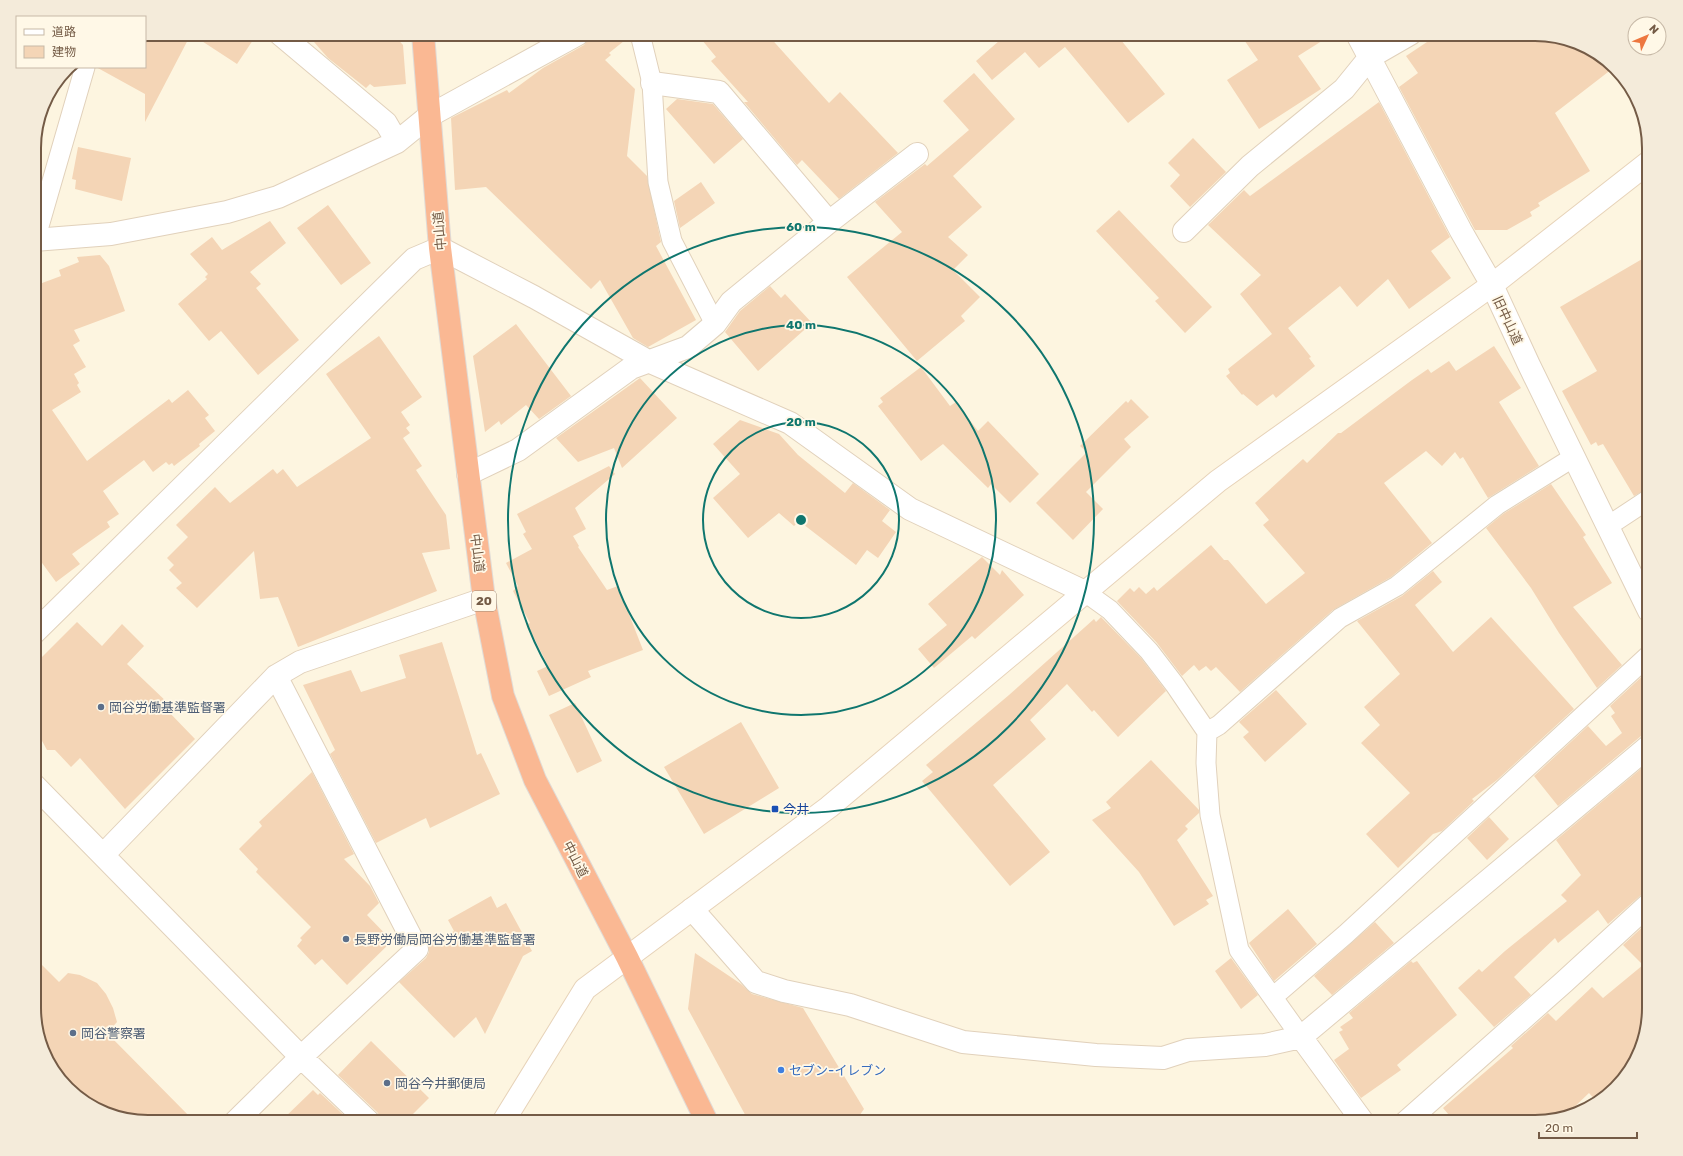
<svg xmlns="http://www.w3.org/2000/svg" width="1683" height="1156" font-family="Rubik,'Noto Sans JP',sans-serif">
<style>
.building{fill:#f4d5b6}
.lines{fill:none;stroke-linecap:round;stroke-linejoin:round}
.lane-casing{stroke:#e1d1bb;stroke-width:21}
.street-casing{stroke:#e1d1bb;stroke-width:24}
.secondary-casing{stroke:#e7d3b9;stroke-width:24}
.highway-casing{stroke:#e0dbd6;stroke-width:24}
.lane{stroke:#fff;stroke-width:19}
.street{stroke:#fff;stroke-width:22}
.secondary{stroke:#fff;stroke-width:22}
.highway{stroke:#fab893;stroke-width:22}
.ring{fill:none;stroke:#0f766e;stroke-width:2}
.service-dot{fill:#5c6f8a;stroke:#fff8e7;stroke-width:1.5}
.transit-dot{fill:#1a4fb4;stroke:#fff8e7;stroke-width:1.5}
.shop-dot{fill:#3f7fe0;stroke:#fff8e7;stroke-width:1.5}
.labels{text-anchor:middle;stroke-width:3.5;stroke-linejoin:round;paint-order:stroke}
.shield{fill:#fff8e7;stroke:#9e8a76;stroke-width:1}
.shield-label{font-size:12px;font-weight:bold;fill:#745b46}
.street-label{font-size:13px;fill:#745b46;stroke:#fff8e7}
.service-label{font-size:13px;fill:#4e5e75;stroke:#fff8e7;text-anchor:start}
.transit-label{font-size:13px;fill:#164399;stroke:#fff8e7;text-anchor:start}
.shop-label{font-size:13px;fill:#366cbe;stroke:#fff8e7;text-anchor:start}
.rim{fill:none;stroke:#745b46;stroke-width:2}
.centre{fill:#0f766e;stroke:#fff8e7;stroke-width:2}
.ring-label{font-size:12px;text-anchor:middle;font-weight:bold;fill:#0f766e;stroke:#fff8e7;stroke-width:3.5;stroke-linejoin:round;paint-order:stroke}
</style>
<rect width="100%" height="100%" fill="#fdf5e0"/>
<!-- building -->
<path class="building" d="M 148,34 L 257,34 L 237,64 L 191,34 L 145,122 L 145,94 L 96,67 L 145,67 L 145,35 Z
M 307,34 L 393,34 L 403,45 L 406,84 L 374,87 L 370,84 L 366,88 L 328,58 Z
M 592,34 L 629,34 L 629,37 L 609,53 L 611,55 L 605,60 L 635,89 L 627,156 L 647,176 L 661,242 L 656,246 L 696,320 L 648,347 L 633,338 L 600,280 L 591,289 L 486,187 L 455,190 L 451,118 L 507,90 L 509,93 L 543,68 L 584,45 Z
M 697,34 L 767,34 L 829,103 L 840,92 L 898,153 L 839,199 L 802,160 L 797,165 L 744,102 L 748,102 L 711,61 L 716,57 Z
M 1007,34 L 1116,34 L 1165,94 L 1128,123 L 1065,47 L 1039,68 L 1025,52 L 992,80 L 976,61 Z
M 1240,34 L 1333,34 L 1298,56 L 1321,89 L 1259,129 L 1227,80 L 1258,60 Z
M 1439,34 L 1535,34 L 1598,53 L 1612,69 L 1555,113 L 1590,171 L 1538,203 L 1540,206 L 1530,212 L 1532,216 L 1507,230 L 1475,230 L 1399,87 L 1418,73 L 1406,56 Z
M 974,73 L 1015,119 L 953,176 L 982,207 L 948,237 L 968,255 L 953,270 L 980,297 L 961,316 L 965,321 L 917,361 L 847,277 L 902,232 L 875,202 L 925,164 L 927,166 L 969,130 L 943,101 Z
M 677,99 L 713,104 L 743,139 L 714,164 L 666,109 Z
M 1379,102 L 1450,237 L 1431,251 L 1451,278 L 1409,309 L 1388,279 L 1357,307 L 1340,286 L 1288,328 L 1311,357 L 1309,358 L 1315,366 L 1276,398 L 1273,394 L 1257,406 L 1243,394 L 1242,395 L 1226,376 L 1230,373 L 1228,369 L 1272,334 L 1240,294 L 1261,275 L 1208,225 L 1244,190 L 1250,196 Z
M 1193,138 L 1226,172 L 1190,207 L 1170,186 L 1180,175 L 1168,163 Z
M 78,147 L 131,158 L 122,201 L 75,189 L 76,180 L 72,179 Z
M 701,182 L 715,203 L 680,228 L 674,201 Z
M 328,205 L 371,263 L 341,285 L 297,228 Z
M 1119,210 L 1212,307 L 1185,333 L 1155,301 L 1159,298 L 1096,231 Z
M 270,221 L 286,243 L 250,272 L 261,284 L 256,288 L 299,340 L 258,375 L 221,331 L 209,341 L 178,304 L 207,279 L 205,277 L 208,274 L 190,254 L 212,237 L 222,250 Z
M 100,255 L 109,266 L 125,311 L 74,330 L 80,341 L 73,345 L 86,367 L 74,374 L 79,383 L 77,385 L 81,392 L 52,410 L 87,461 L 169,399 L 172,403 L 188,390 L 209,415 L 205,418 L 215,431 L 199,444 L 200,446 L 174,466 L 172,463 L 169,465 L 166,462 L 153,472 L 144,460 L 103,491 L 119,514 L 107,522 L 110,527 L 72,554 L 80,564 L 56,582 L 34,552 L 34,286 L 61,276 L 59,270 L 79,262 L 77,257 Z
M 1649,255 L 1649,488 L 1634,496 L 1603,444 L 1598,446 L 1596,442 L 1591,445 L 1562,391 L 1597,371 L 1560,307 Z
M 770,286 L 781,298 L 785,294 L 812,323 L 758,371 L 725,332 L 740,311 Z
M 516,324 L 571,396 L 539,419 L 526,405 L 501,425 L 499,421 L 485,432 L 473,356 Z
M 379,336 L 422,397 L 401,412 L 410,425 L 406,428 L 410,433 L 403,438 L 422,466 L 416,470 L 446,515 L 450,549 L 422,553 L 437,591 L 298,647 L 278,597 L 260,599 L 254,551 L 197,608 L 176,588 L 182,583 L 169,570 L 174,565 L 167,558 L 188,537 L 176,525 L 215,487 L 230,503 L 273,469 L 277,474 L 283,469 L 297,487 L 371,438 L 326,374 Z
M 1494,346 L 1521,388 L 1499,402 L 1539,466 L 1488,498 L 1463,457 L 1460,459 L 1455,452 L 1442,466 L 1426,451 L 1384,483 L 1432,543 L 1391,577 L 1333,610 L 1240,692 L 1216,667 L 1211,671 L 1206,666 L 1199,671 L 1194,665 L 1182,676 L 1157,643 L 1117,601 L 1130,588 L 1134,592 L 1139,587 L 1146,594 L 1154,587 L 1157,591 L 1211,545 L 1224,560 L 1228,560 L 1266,604 L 1305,573 L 1263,525 L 1269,520 L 1255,503 L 1303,459 L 1307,463 L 1338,433 L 1341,433 L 1412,380 L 1428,369 L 1431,373 L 1449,361 L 1456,371 Z
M 921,367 L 950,406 L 956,402 L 978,431 L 988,421 L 1039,474 L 1010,503 L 991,484 L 988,488 L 943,444 L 921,461 L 878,406 L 883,402 L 880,398 Z
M 640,378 L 677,418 L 622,468 L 614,448 L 578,462 L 556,438 Z
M 1131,399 L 1149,417 L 1124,439 L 1131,447 L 1086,492 L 1103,509 L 1073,540 L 1036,503 L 1087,452 L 1080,446 L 1126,401 L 1128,403 Z
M 740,420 L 779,434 L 798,455 L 845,493 L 853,483 L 890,510 L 882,521 L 896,532 L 878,558 L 867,550 L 856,565 L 799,521 L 794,526 L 779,513 L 748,538 L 713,498 L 740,474 L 713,444 Z
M 609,466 L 615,474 L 575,508 L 586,529 L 573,536 L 579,546 L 578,547 L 607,590 L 618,586 L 643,650 L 588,671 L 591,677 L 549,696 L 537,671 L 548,666 L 527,624 L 530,623 L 513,591 L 518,586 L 506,563 L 532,549 L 523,534 L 526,532 L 517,514 Z
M 1551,484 L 1586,535 L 1583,537 L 1612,583 L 1573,607 L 1622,665 L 1597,688 L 1559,633 L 1531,588 L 1486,528 L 1503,514 Z
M 982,557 L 1000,575 L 1002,570 L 1024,595 L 975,639 L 972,636 L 934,668 L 918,649 L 947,625 L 928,604 Z
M 1433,571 L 1442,582 L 1415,605 L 1453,652 L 1491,617 L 1574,709 L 1497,780 L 1472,799 L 1474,801 L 1442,831 L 1433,834 L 1398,868 L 1366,834 L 1410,793 L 1361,743 L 1380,725 L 1364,707 L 1400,674 L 1357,621 L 1402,596 Z
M 1101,617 L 1141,658 L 1166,691 L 1118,737 L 1094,710 L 1092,712 L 1067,684 L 1030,720 L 1046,739 L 993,785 L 1050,852 L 1010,886 L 922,781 L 933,772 L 926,765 L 1009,695 L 1094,619 L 1096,622 Z
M 77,622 L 102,646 L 122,624 L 144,646 L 127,664 L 170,705 L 166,709 L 195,739 L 125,809 L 80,758 L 71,767 L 55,750 L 47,750 L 41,739 L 34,739 L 34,665 Z
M 442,642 L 477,755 L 481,753 L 500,794 L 430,828 L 426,818 L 376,843 L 330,754 L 335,750 L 303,685 L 351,670 L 361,692 L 406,678 L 399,655 Z
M 1649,670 L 1649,734 L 1641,736 L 1558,806 L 1534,776 L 1588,726 L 1606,746 L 1622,733 L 1611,716 L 1615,713 L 1610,706 Z
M 1276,690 L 1307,724 L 1265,762 L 1243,737 L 1249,732 L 1239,722 Z
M 575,703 L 602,761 L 577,773 L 549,715 Z
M 741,722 L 779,788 L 704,834 L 664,767 Z
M 1151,760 L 1199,810 L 1199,813 L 1185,826 L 1188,829 L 1177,840 L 1213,896 L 1206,900 L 1209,904 L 1174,926 L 1139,872 L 1092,820 L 1111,808 L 1106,802 Z
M 1649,762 L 1649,892 L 1641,895 L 1608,924 L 1598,910 L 1558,943 L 1555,938 L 1514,977 L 1531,995 L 1494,1027 L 1458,988 L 1479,969 L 1482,972 L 1505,951 L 1567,901 L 1561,895 L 1581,875 L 1556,840 Z
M 312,772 L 354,854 L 344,859 L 370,886 L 379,903 L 367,915 L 392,941 L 347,985 L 322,959 L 315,965 L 297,946 L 302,940 L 300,938 L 311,927 L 256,872 L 258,869 L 239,849 L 262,826 L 259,822 Z
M 1489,817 L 1509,839 L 1487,860 L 1467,838 Z
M 491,896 L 497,908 L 506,903 L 532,951 L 523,956 L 485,1034 L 476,1017 L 454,1038 L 399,982 L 426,958 L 429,952 L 428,945 L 454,931 L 448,920 Z
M 1288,909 L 1317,944 L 1274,981 L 1249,943 Z
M 1649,921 L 1649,1008 L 1630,1071 L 1597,1102 L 1589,1093 L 1568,1113 L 1535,1122 L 1455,1122 L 1443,1108 L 1513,1048 L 1511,1046 L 1548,1013 L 1556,1021 L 1592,987 L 1603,998 L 1643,965 L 1623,945 Z
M 1375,922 L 1394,943 L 1332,995 L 1314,976 Z
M 695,953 L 741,984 L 752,994 L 803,1008 L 864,1109 L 855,1122 L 749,1122 L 688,1009 Z
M 34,957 L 59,982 L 68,973 L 80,975 L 97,983 L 106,994 L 113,1008 L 117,1022 L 107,1033 L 195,1122 L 148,1122 L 85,1103 L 49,1065 L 34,1015 Z
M 1231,958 L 1258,995 L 1241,1009 L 1215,971 Z
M 1411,961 L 1413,963 L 1417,961 L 1457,1015 L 1397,1065 L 1401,1070 L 1361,1098 L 1334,1060 L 1349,1049 L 1339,1032 L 1343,1030 L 1340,1027 L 1353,1018 L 1349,1013 Z
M 371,1041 L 429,1098 L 405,1122 L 381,1122 L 378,1113 L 338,1075 Z
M 313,1090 L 318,1095 L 320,1093 L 351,1122 L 280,1122 Z"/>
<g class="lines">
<defs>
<path id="lane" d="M 640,34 L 652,83 L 658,182 L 672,241 L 715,324
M 35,240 L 85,67
M 1608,526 L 1649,499
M 1085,592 L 1110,610 L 1149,651 L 1175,685 L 1207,732 L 1206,763 L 1210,815 L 1239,950 L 1301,1037
M 1207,732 L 1219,725 L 1340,618 L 1397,586 L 1497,505 L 1574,457
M 1273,997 L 1346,934 L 1649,655"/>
<path id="street" d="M 280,34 L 386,123 L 397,142
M 1357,34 L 1461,231 L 1492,285 L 1529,365 L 1649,611
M 652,83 L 719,92 L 829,222
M 1184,231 L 1250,166 L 1344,89 L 1370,57 L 1410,34
M 34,240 L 111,234 L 227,212 L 278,197 L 397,142 L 429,116 L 578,34
M 468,474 L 518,450 L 631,368 L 688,347 L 715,324 L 731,302 L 829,222 L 917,154
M 34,633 L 414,259 L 440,248 L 534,297 L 648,361 L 790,423 L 910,509 L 1085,592
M 34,785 L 301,1057 L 369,1122
M 103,855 L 276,676 L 300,662 L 484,599
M 692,909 L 756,982 L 784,991 L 850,1005 L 963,1042 L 1096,1055 L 1163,1058 L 1188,1050 L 1265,1045 L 1301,1037 L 1649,746
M 1301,1037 L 1363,1122
M 235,1122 L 301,1057 L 417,949 L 276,676
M 1406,1122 L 1564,982 L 1649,904"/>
<path id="secondary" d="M 503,1122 L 585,989 L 829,807 L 1218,481 L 1492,285 L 1649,162"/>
<path id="highway" d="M 423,34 L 440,248 L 484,599 L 503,696 L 535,780 L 627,957 L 707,1122"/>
</defs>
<!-- lane casing -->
<use href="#lane" class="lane-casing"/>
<!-- street casing -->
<use href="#street" class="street-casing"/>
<!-- secondary casing -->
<use href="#secondary" class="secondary-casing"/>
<!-- highway casing -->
<use href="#highway" class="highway-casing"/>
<!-- lane -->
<use href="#lane" class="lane"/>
<!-- street -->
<use href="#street" class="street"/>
<!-- secondary -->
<use href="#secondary" class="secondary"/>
<!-- highway -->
<use href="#highway" class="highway"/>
</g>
<!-- distance rings -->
<g class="ring">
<circle cx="801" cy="520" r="98"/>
<circle cx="801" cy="520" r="195"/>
<circle cx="801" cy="520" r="293"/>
</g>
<!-- markers -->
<g class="service-dot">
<circle cx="101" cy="707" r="4"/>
<circle cx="346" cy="939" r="4"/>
<circle cx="73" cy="1033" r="4"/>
<circle cx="387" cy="1083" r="4"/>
</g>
<rect class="transit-dot" x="771" y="805" width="8" height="8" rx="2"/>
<circle class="shop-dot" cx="781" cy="1070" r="4"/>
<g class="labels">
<!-- shield labels -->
<rect class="shield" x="472" y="591" width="24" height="20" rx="3"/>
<g class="shield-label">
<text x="484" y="605">20</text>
</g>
<!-- street labels -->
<g class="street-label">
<text transform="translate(439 231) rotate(-95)" y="5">中山道</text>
<text transform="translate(1508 320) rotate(65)" y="5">旧中山道</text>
<text transform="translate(478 553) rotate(83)" y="5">中山道</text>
<text transform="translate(576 859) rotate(63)" y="5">中山道</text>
</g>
<!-- service labels -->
<g class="service-label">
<text x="109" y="712">岡谷労働基準監督署</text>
<text x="354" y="944">長野労働局岡谷労働基準監督署</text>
<text x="81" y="1038">岡谷警察署</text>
<text x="395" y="1088">岡谷今井郵便局</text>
</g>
<!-- transit labels -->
<g class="transit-label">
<text x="783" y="814">今井</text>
</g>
<!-- shop labels -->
<g class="shop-label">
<text x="789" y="1075">セブン-イレブン</text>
</g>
</g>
<!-- crop -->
<path d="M0 0H1683V1156H0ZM148 41H1535A107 107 0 0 1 1642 148V1008A107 107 0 0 1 1535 1115H148A107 107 0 0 1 41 1008V148A107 107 0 0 1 148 41Z" fill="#f4ebda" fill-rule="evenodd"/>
<path class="rim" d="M148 41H1535A107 107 0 0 1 1642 148V1008A107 107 0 0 1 1535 1115H148A107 107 0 0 1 41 1008V148A107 107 0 0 1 148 41Z"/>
<circle cx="801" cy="520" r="6" class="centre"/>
<g class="ring-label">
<text x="801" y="231">60 m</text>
<text x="801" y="329">40 m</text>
<text x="801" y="426">20 m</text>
</g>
<!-- legend -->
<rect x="16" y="16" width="130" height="52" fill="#fff8e7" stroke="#c7b9a7"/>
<rect x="24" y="29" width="20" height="6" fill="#ffffff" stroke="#c7b9a7"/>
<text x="52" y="36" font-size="12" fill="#745b46">道路</text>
<rect x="24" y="46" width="20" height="12" fill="#f4d5b6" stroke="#c7b9a7"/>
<text x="52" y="56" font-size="12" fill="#745b46">建物</text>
<!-- north arrow -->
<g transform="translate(1647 36) rotate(46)"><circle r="19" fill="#fff8e7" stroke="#c7b9a7"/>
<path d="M0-3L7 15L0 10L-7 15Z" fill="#ed773f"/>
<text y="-6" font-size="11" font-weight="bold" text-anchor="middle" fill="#745b46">N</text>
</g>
<!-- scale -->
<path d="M1539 1132v6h98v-6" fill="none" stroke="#745b46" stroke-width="2"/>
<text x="1545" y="1132" font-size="12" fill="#745b46" stroke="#fff8e7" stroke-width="3" paint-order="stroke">20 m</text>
</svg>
